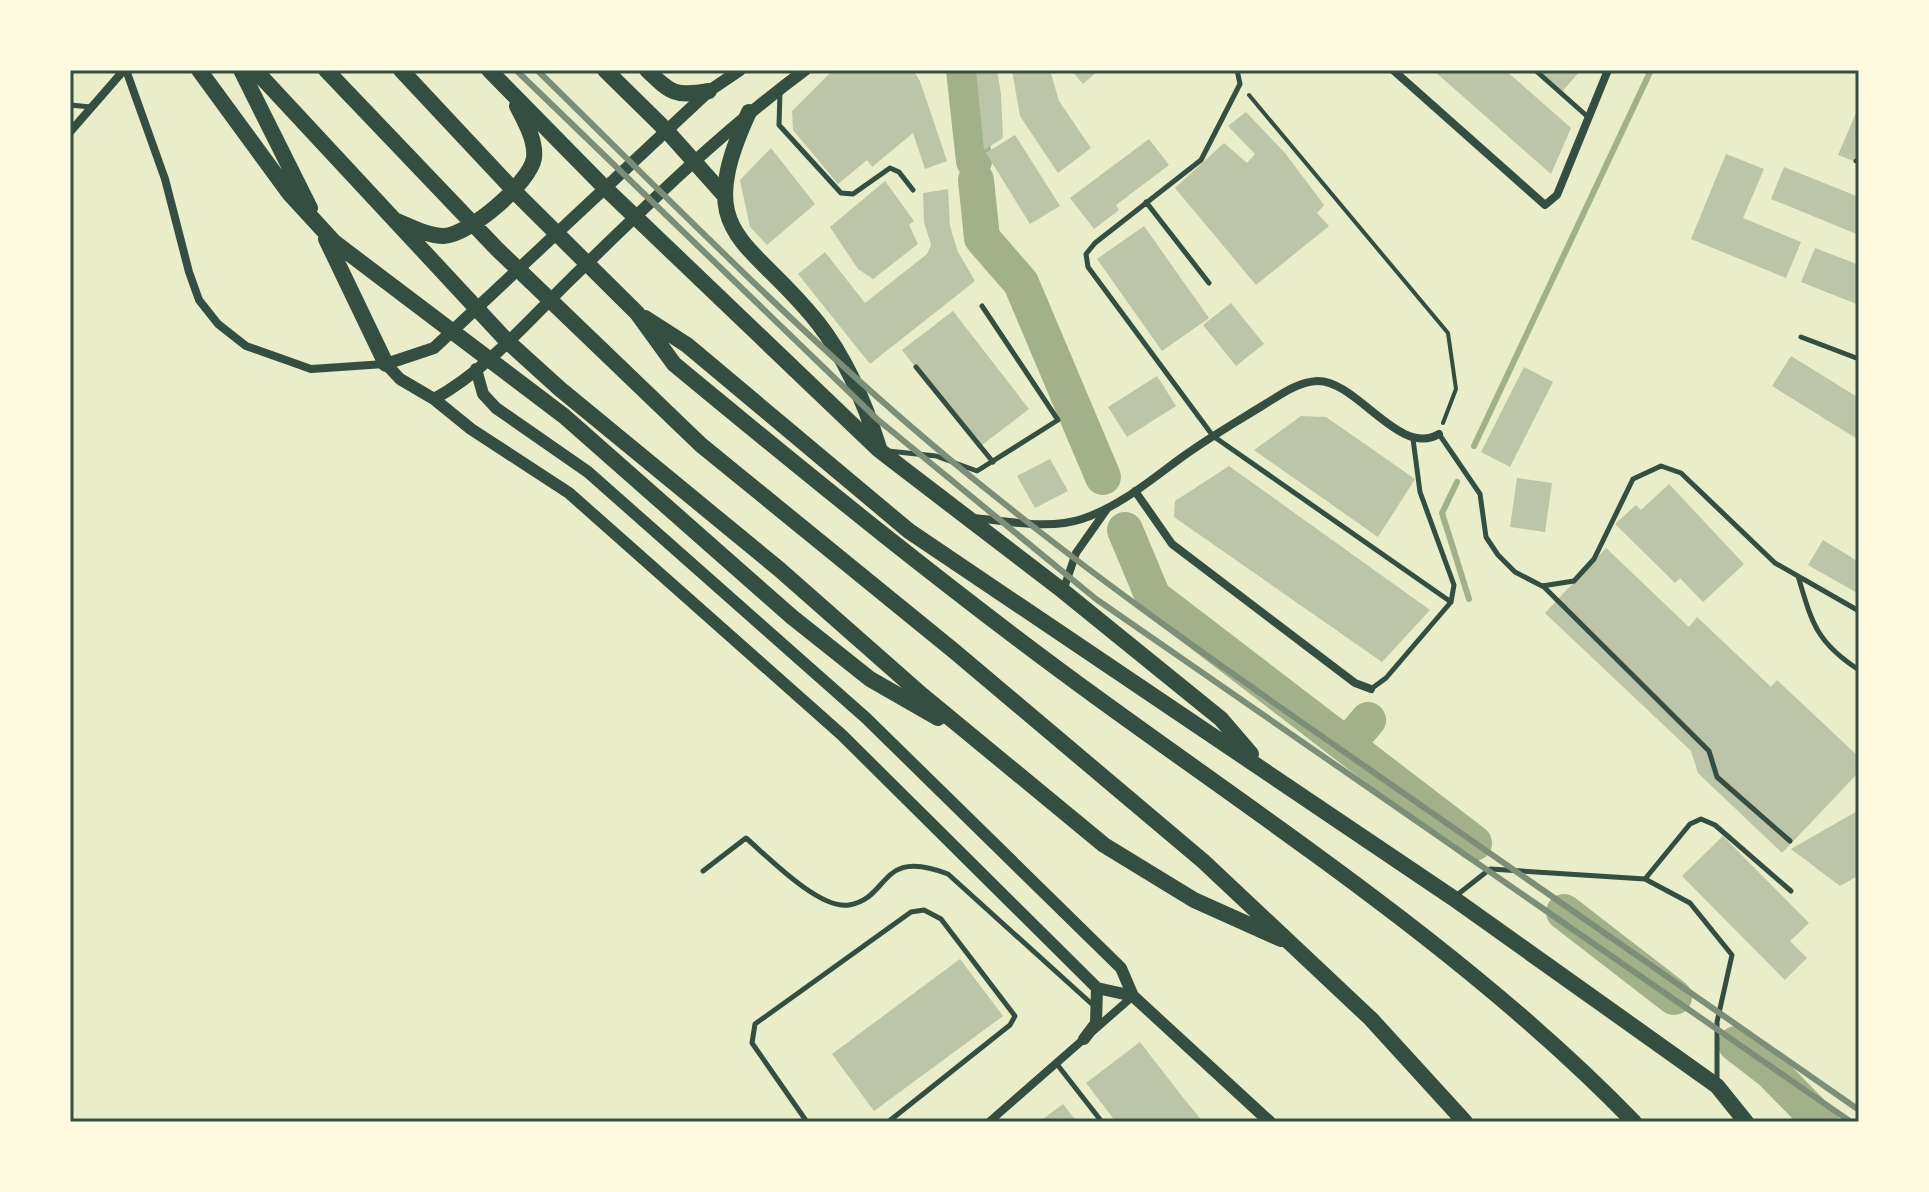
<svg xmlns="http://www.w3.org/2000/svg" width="1929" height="1192" font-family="'Titillium Web',sans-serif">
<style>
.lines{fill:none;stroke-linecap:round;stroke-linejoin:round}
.stream{stroke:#a3b18a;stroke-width:6}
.river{stroke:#a3b18a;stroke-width:36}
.building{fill:#bcc5a7}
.path{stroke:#344e41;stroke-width:4}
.service{stroke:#344e41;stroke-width:5}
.minor{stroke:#344e41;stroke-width:8}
.tertiary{stroke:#344e41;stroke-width:12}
.motorway{stroke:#344e41;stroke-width:16}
.rail{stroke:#7c8e77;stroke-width:6}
.neatline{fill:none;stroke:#344e41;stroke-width:3}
</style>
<rect width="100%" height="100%" fill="#e9edc9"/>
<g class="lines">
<!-- stream -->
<path class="stream" d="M 1474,446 L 1651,70
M 1457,482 L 1442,513 L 1469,599"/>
<!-- river -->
<path class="river" d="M 964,70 L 974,161
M 976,180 L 982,238 L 1021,283 L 1103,477
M 1125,530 L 1153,597 L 1474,843
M 1347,745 L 1368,720
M 1564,912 L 1674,997
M 1736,1044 L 1771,1071 L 1821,1122"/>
</g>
<!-- building -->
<path class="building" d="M 833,70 L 913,70 L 920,81 L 947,161 L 925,169 L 913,133 L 872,167 L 867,160 L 838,184 L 793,130 L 792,111 Z
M 976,70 L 997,70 L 1001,94 L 1003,138 L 984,150 Z
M 1012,70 L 1050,70 L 1059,101 L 1091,148 L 1058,173 L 1020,116 Z
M 1071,70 L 1099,70 L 1083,84 Z
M 1433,70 L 1505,70 L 1519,82 L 1571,128 L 1551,174 Z
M 1535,70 L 1581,70 L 1561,93 Z
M 1859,106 L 1859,163 L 1838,155 Z
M 1246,112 L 1285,153 L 1324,205 L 1317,213 L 1329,226 L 1256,285 L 1175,188 L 1224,143 L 1247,163 L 1255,154 L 1228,126 Z
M 1015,135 L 1060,206 L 1030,224 L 986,153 Z
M 1149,139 L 1169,165 L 1116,205 L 1119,210 L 1094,229 L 1070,198 Z
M 771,148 L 815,204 L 767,245 L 750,227 L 740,180 Z
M 1726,154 L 1764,169 L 1743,218 L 1801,242 L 1786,278 L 1691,239 Z
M 1784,167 L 1859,197 L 1859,235 L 1771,199 Z
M 885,181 L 914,221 L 909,225 L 918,244 L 873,279 L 858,269 L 830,227 Z
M 948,189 L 950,226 L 958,252 L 975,281 L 870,364 L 798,274 L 825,252 L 865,303 L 927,254 L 931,245 L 924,222 L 923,193 Z
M 1144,226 L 1209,318 L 1162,351 L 1097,259 Z
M 1815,248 L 1859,265 L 1859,305 L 1801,282 Z
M 1231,303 L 1264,344 L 1236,366 L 1203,325 Z
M 953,311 L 1029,409 L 978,448 L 902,350 Z
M 1791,356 L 1859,398 L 1859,440 L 1772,386 Z
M 1524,367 L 1553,382 L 1510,467 L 1481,452 Z
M 1157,376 L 1176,406 L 1127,437 L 1108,407 Z
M 1301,416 L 1326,417 L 1415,479 L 1378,537 L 1254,450 Z
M 1050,459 L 1068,491 L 1035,508 L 1017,476 Z
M 1229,466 L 1430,610 L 1382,662 L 1174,517 L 1175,501 Z
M 1517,478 L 1552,483 L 1545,532 L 1510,527 Z
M 1669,484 L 1744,564 L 1703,602 L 1680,578 L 1675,583 L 1615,524 L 1636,505 L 1641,510 Z
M 1823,540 L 1859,562 L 1859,594 L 1808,565 Z
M 1606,548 L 1689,627 L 1697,617 L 1771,687 L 1777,680 L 1859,757 L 1859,772 L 1782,853 L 1698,773 L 1691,751 L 1545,613 Z
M 1859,810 L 1859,882 L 1856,877 L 1840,886 L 1791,849 Z
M 1723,836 L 1809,923 L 1790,941 L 1807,958 L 1785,980 L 1682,876 Z
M 960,959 L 1003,1016 L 874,1111 L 832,1054 Z
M 1140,1042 L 1181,1095 L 1203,1122 L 1116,1122 L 1086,1083 Z
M 1063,1104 L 1077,1122 L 1039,1122 Z"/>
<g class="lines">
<!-- path -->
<path class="path" d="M 1249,95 L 1448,333 L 1456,389 L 1443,423"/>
<!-- service -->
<path class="service" d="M 1237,70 L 1240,84 L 1201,160 L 1095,243 L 1086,254 L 1088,267 L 1213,436 L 1451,602
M 1535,70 L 1588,117
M 780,92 L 779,125 L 841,193 L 853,194 L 890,168 L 899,172 L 913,190
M 70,105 L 91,107
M 1856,161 L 1859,162
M 1146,202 L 1209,283
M 1801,337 L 1859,359
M 916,367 L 993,462
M 1439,434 L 1480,494 L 1486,537 L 1498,555 L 1515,572 L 1542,586 L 1574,581 L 1594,559 L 1633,479 L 1661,466 L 1681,473 L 1775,563 L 1859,611
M 888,451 L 936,456 L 977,471 L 1058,420 L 982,306
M 1798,576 C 1812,623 1816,642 1859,670
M 1543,586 L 1709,751 L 1717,777 L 1790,841
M 70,591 L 70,594
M 1371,689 L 1386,678 L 1451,602 L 1454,585 L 1420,492 L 1413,439
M 703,871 L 746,838 C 767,856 819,910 849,905 C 891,898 878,847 948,874 L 1094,1006
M 1645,879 L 1690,824 L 1701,819 L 1715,825 L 1791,891
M 1457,895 L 1490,869 L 1645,879 L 1690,903 L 1732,955 L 1717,1022 L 1717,1080
M 1056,1063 L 1102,1122
M 807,1122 L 752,1043 L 755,1024 L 911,912 L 924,910 L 941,919 L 1015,1016 L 1010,1025 L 888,1122"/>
<!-- minor -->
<path class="minor" d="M 126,70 L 165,179 L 189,272 L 199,300 L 218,324 L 246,346 L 311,369 L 385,364
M 1393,70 L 1545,205 L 1557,195 L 1608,70
M 70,132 L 124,70
M 1135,491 L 1172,544 L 1355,683 L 1371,689
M 974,518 C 1007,521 1049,530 1082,519 C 1121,506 1153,478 1185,455 C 1210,437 1236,422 1262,406 C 1279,396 1297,382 1317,381 C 1357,380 1399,458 1439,434
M 1063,591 L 1076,553 L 1107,509
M 989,1122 L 1133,996"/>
<!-- tertiary -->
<path class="tertiary" d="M 740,70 L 709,91 L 434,348 L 386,364 L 400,379 L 434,399 L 471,429 L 569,493 L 842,735 L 1097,988 L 1133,996
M 476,369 L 483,394 L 496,408 L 588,472 L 866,718 L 1121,968 L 1133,996 L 1270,1122
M 434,399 C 487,370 529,320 572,278 C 647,205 720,133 805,70
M 1084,1039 L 1096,1023 L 1097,988"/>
<!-- motorway -->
<path class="motorway" d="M 199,70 L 289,193 L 334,242 L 564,416 L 792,617 L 870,679 L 938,718
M 241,70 L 310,208
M 255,70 L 507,341 L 560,389 L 779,569 L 922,695 L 1104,845 L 1194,900 L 1281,939
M 326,70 L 497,249 L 701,445 L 954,651 L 1203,861 L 1371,1019 L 1465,1122
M 401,70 L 519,196 L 637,313 L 674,364 C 813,479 953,593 1099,699 C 1282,832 1476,959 1634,1122
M 489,70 L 604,187 L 879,450 L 1063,591 L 1221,719 L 1251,754
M 605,70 L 666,130 L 724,195
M 647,70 C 671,93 675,97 709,91
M 749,112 C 691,238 748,235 818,323 C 847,360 865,403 879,448
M 397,221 C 411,227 428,236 444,236 C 469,235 530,183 534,158 C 536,140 525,122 517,106
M 326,239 L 386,364
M 645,318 L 687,345 L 909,531 L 1453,898 L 1717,1086 L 1746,1122"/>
<!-- rail -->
<path class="rail" d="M 516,70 L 877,419 L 1096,599 L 1851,1122
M 537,70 C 686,216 832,367 996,497 C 1121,598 1254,689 1386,781 C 1544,890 1702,999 1859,1110"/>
</g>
<!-- border -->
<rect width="1929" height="1192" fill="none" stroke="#fefae0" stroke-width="144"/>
<rect x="72" y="72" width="1785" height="1048" class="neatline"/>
</svg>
